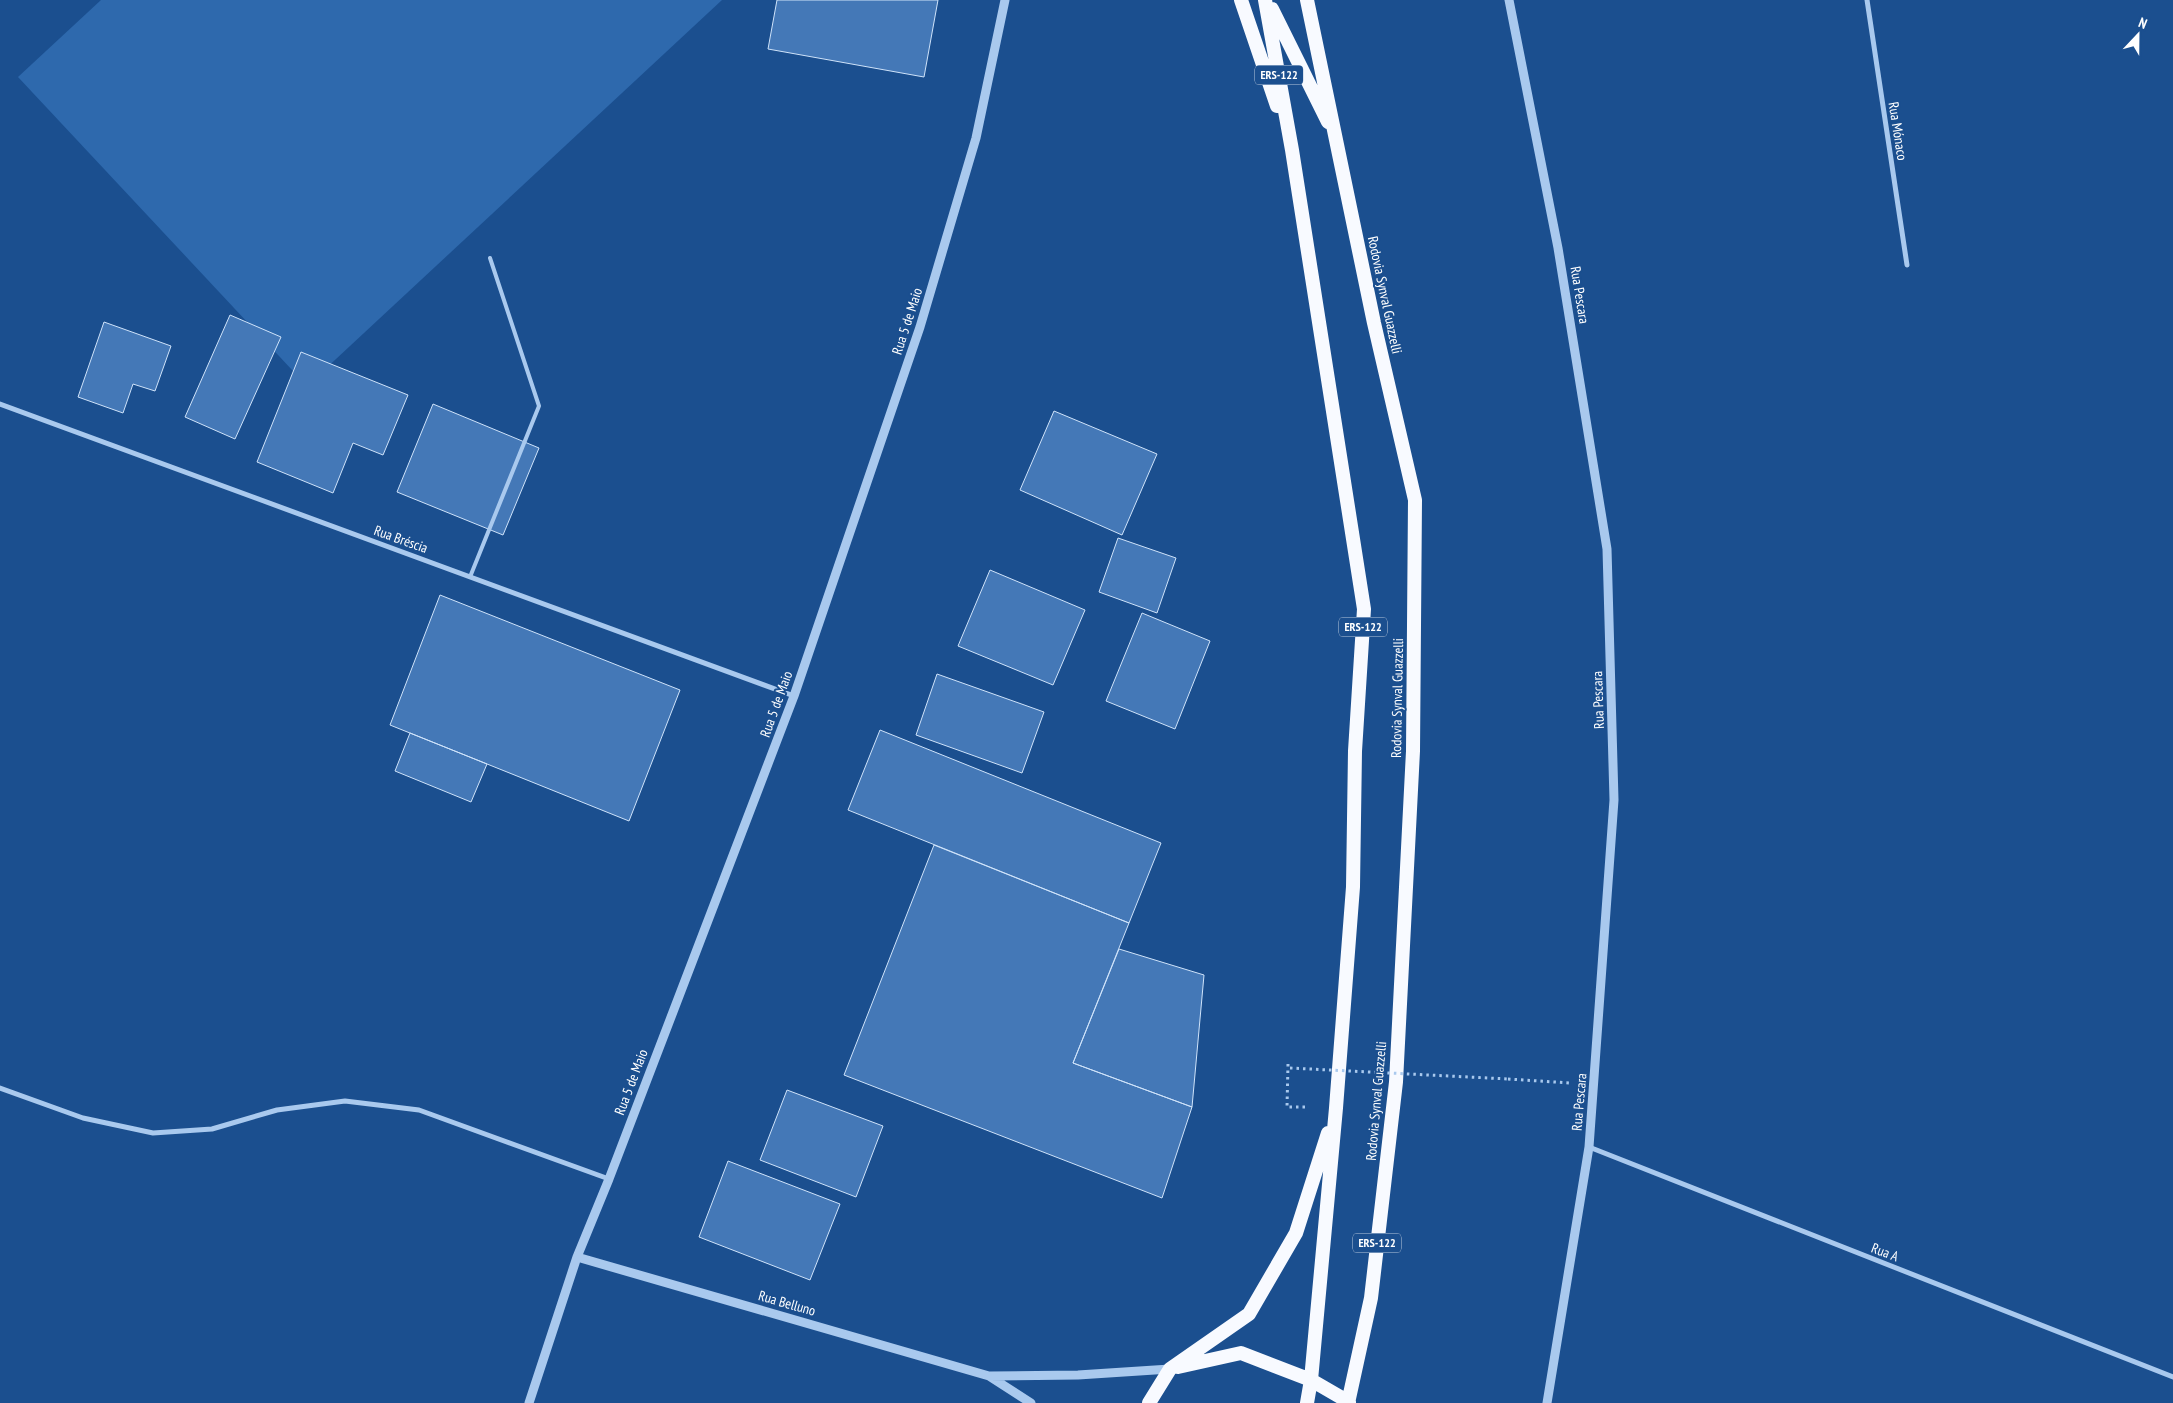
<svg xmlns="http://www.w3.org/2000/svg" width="2173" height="1403" font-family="'PT Sans Narrow',sans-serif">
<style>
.green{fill:#2e69ad}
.building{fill:#4478b7;stroke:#cfe3fa}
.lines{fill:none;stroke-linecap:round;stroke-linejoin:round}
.path{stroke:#a9c9ee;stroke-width:3;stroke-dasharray:2.5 4;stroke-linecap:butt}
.service{stroke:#a9c9ee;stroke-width:4}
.minor{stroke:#a9c9ee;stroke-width:5}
.tertiary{stroke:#a9c9ee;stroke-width:9}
.trunk{stroke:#f8faff;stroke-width:14}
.path-bridge{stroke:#a9c9ee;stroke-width:3;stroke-dasharray:2.5 4;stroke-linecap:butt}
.labels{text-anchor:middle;stroke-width:4;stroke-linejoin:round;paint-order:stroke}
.shield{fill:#1b4f8f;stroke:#bbcadd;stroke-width:1}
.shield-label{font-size:12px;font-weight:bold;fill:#fff}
.street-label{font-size:14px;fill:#fff;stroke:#1b4f8f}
</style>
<rect width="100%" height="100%" fill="#1b4f8f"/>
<!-- green -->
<path class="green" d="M 101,0 L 722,0 L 307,386 L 18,77 Z"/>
<!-- building -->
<path class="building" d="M 777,0 L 938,0 L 924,77 L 768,49 Z
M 230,315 L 281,337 L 235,439 L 185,417 Z
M 104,322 L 171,346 L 155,391 L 133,384 L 123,413 L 78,397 Z
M 301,352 L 408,395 L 383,455 L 353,443 L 333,493 L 257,462 Z
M 433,404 L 539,448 L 503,535 L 397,492 Z
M 1054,411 L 1157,454 L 1122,535 L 1020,490 Z
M 1118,538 L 1176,558 L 1157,613 L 1099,592 Z
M 990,570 L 1085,610 L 1053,685 L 958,646 Z
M 440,595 L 680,690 L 629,821 L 390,725 Z
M 1142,613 L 1210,641 L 1175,729 L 1106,701 Z
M 937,674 L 1044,712 L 1022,773 L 916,735 Z
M 880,730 L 1161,843 L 1129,923 L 848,810 Z
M 410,733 L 487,764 L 471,802 L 395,771 Z
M 934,845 L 1129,923 L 1073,1063 L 1192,1107 L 1162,1198 L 844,1075 Z
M 1119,949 L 1204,975 L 1192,1107 L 1073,1063 Z
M 787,1090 L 883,1126 L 856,1197 L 760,1160 Z
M 728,1161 L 840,1204 L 810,1280 L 699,1237 Z"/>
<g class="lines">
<!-- path -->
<path class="path" d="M 1288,1064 L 1287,1107 L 1309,1107
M 1508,1079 L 1570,1083"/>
<!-- service -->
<path class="service" d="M 470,577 L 539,406 L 490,258"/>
<!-- minor -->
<path class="minor" d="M 1867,0 L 1907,265
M 0,404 L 794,696
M 0,1088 L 83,1118 L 153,1133 L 212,1129 L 277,1110 L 345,1101 L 419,1110 L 609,1179
M 1589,1147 L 2173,1377"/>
<!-- tertiary -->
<path class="tertiary" d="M 1509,0 L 1558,248 L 1607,549 L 1614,800 L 1589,1147 L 1547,1403
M 577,1257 L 989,1376 L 1078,1375 L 1170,1369
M 989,1376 L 1031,1403
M 529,1403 L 577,1257 L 609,1179 L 794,696 L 920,327 L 976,138 L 1005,0"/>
<!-- trunk -->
<path class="trunk" d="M 1241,0 L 1277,106
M 1265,0 L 1292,150 L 1364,609 L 1355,751 L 1353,887 L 1336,1108 L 1311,1380 L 1307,1403
M 1307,0 L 1374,323 L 1415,500 L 1413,751 L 1396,1082 L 1371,1298 L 1348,1403
M 1272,9 L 1328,122
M 1178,1367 L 1241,1353 L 1311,1380 L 1349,1402
M 1149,1403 L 1170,1369 L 1249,1314 L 1296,1233 L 1328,1133"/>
<!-- path-bridge -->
<path class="path-bridge" d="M 1290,1068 L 1508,1079"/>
</g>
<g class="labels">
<!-- shield labels -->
<g class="shield">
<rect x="1255" y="65.5" width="48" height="19" rx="4"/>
<rect x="1339" y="617.5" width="48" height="19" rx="4"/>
<rect x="1353" y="1233.5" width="48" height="19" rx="4"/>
</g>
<g class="shield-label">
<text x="1279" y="79">ERS-122</text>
<text x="1363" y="631">ERS-122</text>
<text x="1377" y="1247">ERS-122</text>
</g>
<!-- street labels -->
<g class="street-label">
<text transform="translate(1898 131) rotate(81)" y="5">Rua Mónaco</text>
<text transform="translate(1385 295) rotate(78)" y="5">Rodovia Synval Guazzelli</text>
<text transform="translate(1580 295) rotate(81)" y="5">Rua Pescara</text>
<text transform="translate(907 321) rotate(-72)" y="5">Rua 5 de Maio</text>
<text transform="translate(401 539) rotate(20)" y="5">Rua Bréscia</text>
<text transform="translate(1397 698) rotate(-89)" y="5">Rodovia Synval Guazzelli</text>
<text transform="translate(1598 700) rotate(-92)" y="5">Rua Pescara</text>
<text transform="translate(776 704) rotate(-70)" y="5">Rua 5 de Maio</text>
<text transform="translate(631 1082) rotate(-69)" y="5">Rua 5 de Maio</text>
<text transform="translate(1376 1101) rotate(-85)" y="5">Rodovia Synval Guazzelli</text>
<text transform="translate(1579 1102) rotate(-85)" y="5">Rua Pescara</text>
<text transform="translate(1885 1252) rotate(21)" y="5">Rua A</text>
<text transform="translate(787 1303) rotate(16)" y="5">Rua Belluno</text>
</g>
</g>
<!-- north arrow -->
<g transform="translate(2138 35) rotate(22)" stroke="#1b4f8f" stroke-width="4" paint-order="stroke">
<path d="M0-4L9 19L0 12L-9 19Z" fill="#ffffff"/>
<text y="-8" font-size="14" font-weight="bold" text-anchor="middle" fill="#ffffff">N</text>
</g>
</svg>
